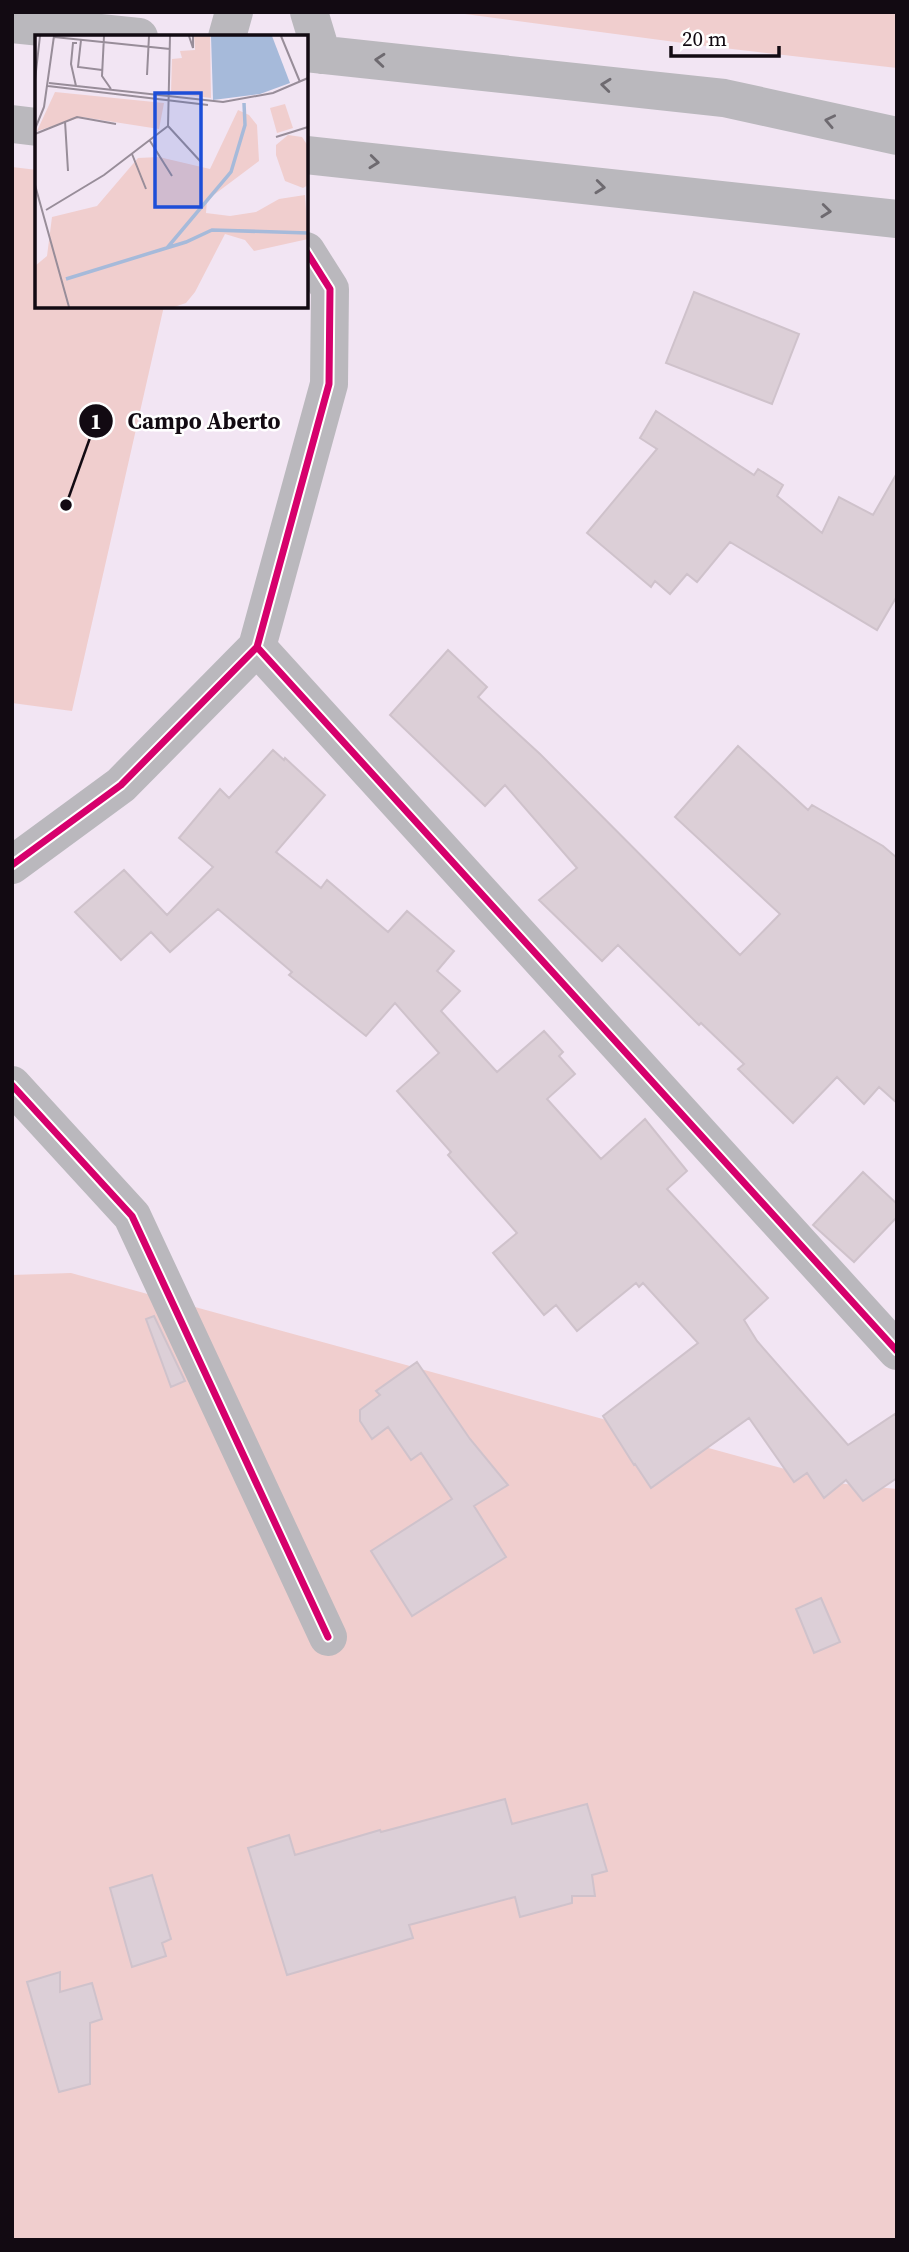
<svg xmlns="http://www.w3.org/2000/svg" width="909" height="2252" font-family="'Source Serif 4',serif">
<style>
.green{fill:#f0cece}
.building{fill:#dccfd7;stroke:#cfc2cb;stroke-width:2}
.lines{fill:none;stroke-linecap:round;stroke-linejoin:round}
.minor{stroke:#bab8bd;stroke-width:38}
.cycleway-casing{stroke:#fff;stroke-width:11}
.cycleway{stroke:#d6006c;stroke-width:7}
.oneway{stroke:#6e6a70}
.inset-river{fill:none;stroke:#a6bada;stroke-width:3.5}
.inset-road{fill:none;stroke:#988d99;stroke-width:2}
.view{fill:#1d4ed8;fill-opacity:0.15;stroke:#1d4ed8;stroke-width:3.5}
.inset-edge{fill:none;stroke:#120a12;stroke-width:3.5}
.leader{fill:none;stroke:#120a12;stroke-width:2.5}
.callout-dot{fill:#120a12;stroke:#fff;stroke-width:2.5}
.mark-label{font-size:21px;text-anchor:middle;font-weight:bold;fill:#fff}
.callout-label{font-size:23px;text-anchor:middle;font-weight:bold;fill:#120a12;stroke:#fff;stroke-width:5;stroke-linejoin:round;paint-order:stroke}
</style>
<rect width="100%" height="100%" fill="#f2e5f3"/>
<!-- green -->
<path class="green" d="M 450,12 L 897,12 L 897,68 L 698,45 Z
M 12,167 L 37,170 L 37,306 L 164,306 L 72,711 L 12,703 Z
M 71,1273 L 836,1483 L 897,1489 L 897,2240 L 12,2240 L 12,1275 Z"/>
<!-- building -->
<path class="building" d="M 694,292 L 799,334 L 772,404 L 666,363 Z
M 656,411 L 754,475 L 758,469 L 783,485 L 777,496 L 822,533 L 839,497 L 873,515 L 897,473 L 897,596 L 877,630 L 730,542 L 697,582 L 687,574 L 670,594 L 655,581 L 651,587 L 587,533 L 657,449 L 640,438 Z
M 448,650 L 487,687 L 478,697 L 540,754 L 740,955 L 780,914 L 675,817 L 738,746 L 808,810 L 812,805 L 883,846 L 897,858 L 897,1103 L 879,1087 L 864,1104 L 837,1077 L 793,1123 L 738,1069 L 744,1064 L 701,1023 L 699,1025 L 618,945 L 602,961 L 539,900 L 577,868 L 505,785 L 485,806 L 390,715 Z
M 273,750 L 284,760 L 285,758 L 325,795 L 276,852 L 321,888 L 327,880 L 388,932 L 407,911 L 454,951 L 437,971 L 460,991 L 441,1011 L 497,1072 L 544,1031 L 563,1052 L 559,1056 L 575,1074 L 547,1099 L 601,1159 L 645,1119 L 687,1171 L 667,1189 L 768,1298 L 744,1320 L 757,1341 L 848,1445 L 895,1414 L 897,1417 L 897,1478 L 863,1501 L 846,1480 L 824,1498 L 807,1473 L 794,1482 L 749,1418 L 651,1488 L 635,1464 L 634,1465 L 603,1416 L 698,1343 L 643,1283 L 639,1287 L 636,1283 L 577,1331 L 556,1305 L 544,1315 L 493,1253 L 517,1233 L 448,1155 L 451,1152 L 397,1091 L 439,1053 L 395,1003 L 366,1036 L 289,975 L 292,972 L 218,909 L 170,952 L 151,932 L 121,960 L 75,912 L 124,870 L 167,915 L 213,867 L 179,838 L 220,789 L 229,798 Z
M 863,1172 L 897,1204 L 897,1217 L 854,1262 L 813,1225 Z
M 154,1316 L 185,1381 L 171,1387 L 146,1319 Z
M 417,1362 L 470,1439 L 508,1485 L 474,1506 L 506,1557 L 412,1616 L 371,1551 L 452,1499 L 421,1453 L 411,1460 L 388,1427 L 372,1439 L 360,1421 L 360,1410 L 380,1395 L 376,1391 Z
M 821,1598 L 840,1642 L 814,1653 L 796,1609 Z
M 505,1799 L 512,1824 L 587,1804 L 607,1871 L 592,1875 L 595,1896 L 572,1896 L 572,1903 L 520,1917 L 515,1897 L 409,1925 L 413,1938 L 287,1975 L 248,1848 L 289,1835 L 295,1855 L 380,1830 L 381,1832 Z
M 152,1875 L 171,1939 L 162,1943 L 166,1956 L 132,1967 L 110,1888 Z
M 60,1972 L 60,1992 L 92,1983 L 102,2019 L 90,2023 L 90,2084 L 59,2092 L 27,1982 Z"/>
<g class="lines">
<!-- minor -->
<path class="minor" d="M 309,12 L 322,55
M 12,24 L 139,37
M 227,37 L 234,12
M 306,53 L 724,98 L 897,136
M 12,124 L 37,127
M 306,155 L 897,219
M 257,647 L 897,1351
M 12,865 L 121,785 L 257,647 L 329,384 L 330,289 L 306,251
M 12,1085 L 132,1216 L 328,1637"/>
<defs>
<path id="cycleway" d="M 257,647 L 897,1351
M 12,865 L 121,785 L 257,647 L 329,384 L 330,289 L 306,251
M 12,1085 L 132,1216 L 328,1637"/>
</defs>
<!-- cycleway casing -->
<use href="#cycleway" class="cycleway-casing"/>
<!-- cycleway -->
<use href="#cycleway" class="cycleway"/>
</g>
<!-- one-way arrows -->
<defs><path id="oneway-chevron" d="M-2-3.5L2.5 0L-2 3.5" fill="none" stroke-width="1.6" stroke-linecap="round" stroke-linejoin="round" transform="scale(1.75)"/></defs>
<g class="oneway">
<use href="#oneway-chevron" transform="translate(380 60) rotate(-175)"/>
<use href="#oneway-chevron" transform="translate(606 85) rotate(-174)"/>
<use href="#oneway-chevron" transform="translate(830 121) rotate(-168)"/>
<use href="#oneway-chevron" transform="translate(374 162) rotate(6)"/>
<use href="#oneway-chevron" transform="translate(600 187) rotate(6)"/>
<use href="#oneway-chevron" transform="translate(826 211) rotate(6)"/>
</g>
<!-- overview -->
<g transform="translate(35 35)">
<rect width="273" height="273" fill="#f2e5f3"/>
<path d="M 159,1 L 175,1 L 176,63 L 136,58 L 137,24 L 147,23 L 145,16 L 160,15 ZM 20,57 L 129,68 L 124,94 L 47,82 L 2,96 ZM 250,69 L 258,93 L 242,98 L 235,73 ZM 203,75 L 214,80 L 222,90 L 224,126 L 172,165 L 171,178 L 195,181 L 221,177 L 244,164 L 270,160 L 273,204 L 219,216 L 210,205 L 190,199 L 160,257 L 151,268 L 139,272 L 0,272 L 0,231 L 12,221 L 17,182 L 62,171 L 103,123 L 124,122 L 175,134 ZM 253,100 L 267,102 L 273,111 L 273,150 L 268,153 L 250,146 L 241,120 L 241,110 Z" fill="#f0cece"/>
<path d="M 176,1 L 237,1 L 255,48 L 225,59 L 178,65 Z" fill="#a6bada"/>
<path class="inset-river" d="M 132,213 L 196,137 L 210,90 L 209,68M 31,244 L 151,207 L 177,195 L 273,198"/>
<path class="inset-road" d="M 69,1 L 67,41 L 76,54M 154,1 L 158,13 L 158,1M 246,1 L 265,47M 19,2 L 135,14M 46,5 L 43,32 L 67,35M 112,40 L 114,1M 0,45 L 5,1M 14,48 L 188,67 L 238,58 L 273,43M 13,51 L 173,70M 41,51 L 36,29 L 38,8 L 42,8M 9,72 L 19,1M 30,86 L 33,136M 133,91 L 166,127M 0,94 L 9,72M 0,99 L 42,82 L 81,89M 241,102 L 273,92M 115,106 L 137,141M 97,119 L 111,154M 0,150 L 34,272M 11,175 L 69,140 L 133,91 L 135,1"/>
<path class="view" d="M 120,58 L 166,58 L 166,172 L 120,172 Z"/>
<rect width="273" height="273" class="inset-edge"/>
</g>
<!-- callouts -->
<path class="leader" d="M66 505L96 421"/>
<g class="callout-dot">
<circle cx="66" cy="505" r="7"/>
<circle cx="96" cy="421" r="18"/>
</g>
<g class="mark-label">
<text x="96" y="429">1</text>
</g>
<g class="callout-label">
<text x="204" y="429">Campo Aberto</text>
</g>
<!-- border -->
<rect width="909" height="2252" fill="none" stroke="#120a12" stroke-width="28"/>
<!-- scale -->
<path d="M671 46v10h108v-10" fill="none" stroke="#120a12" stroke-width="3.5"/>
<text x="682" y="46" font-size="21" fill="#120a12" stroke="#ffffff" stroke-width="5" paint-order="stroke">20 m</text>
</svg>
